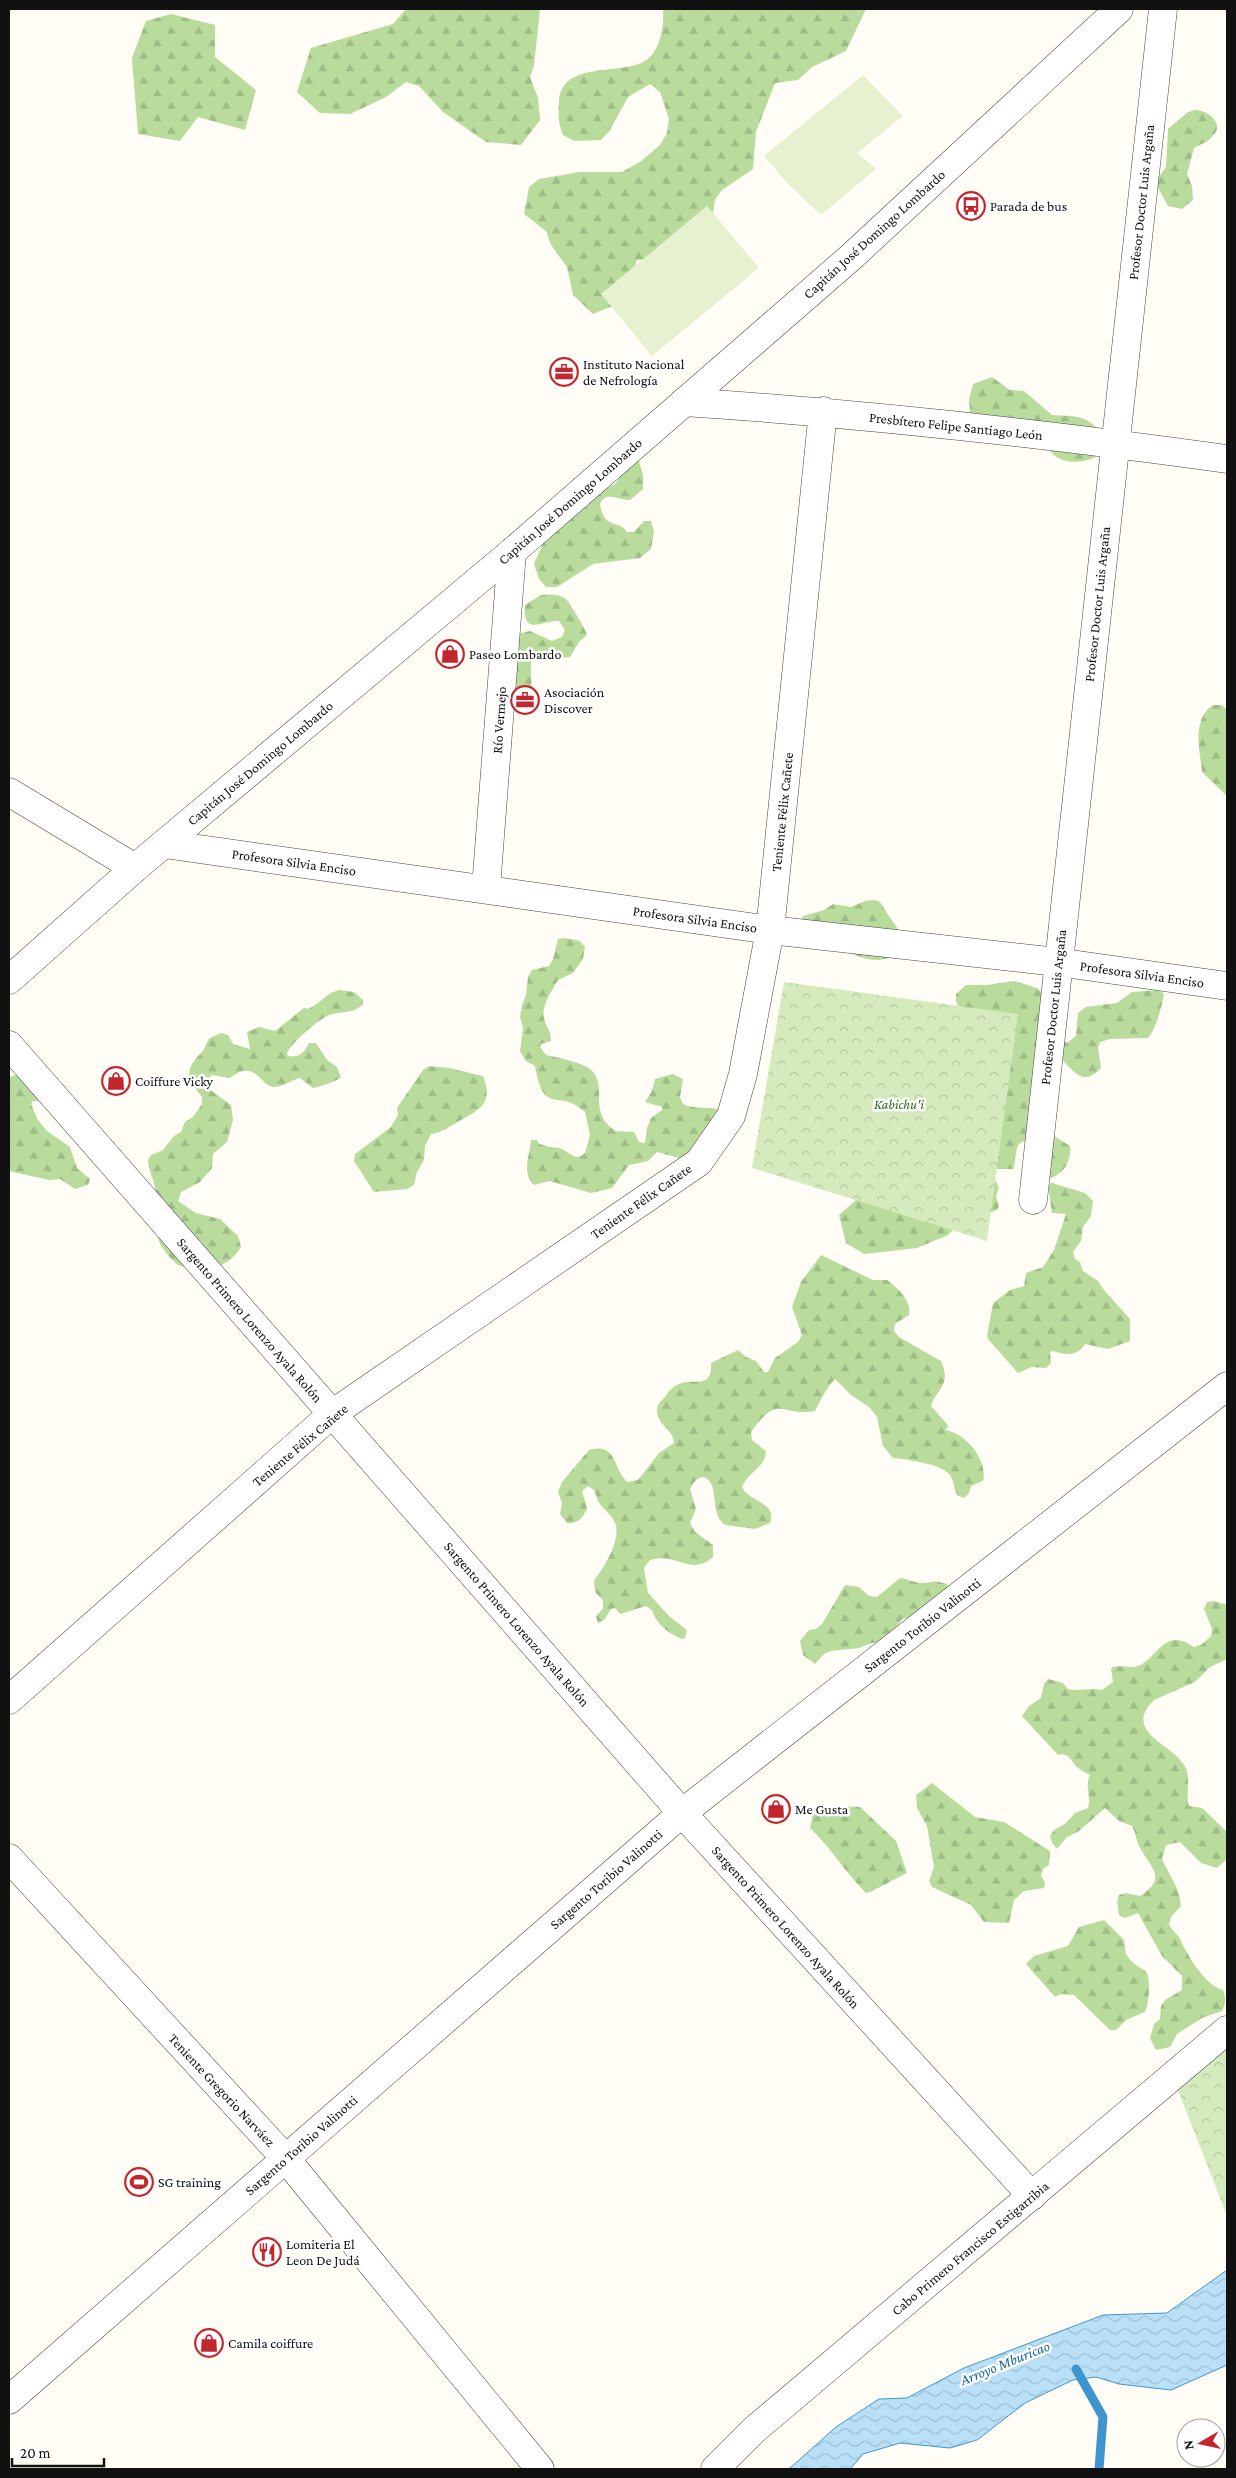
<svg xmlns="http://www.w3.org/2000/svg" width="1236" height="2478" font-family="'Crimson Pro',serif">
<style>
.forest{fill:url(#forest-firs)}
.park{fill:url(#park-crowns)}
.pitch{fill:#e6f2cf}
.water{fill:url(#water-waves);stroke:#3f96cf}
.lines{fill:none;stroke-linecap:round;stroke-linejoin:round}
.stream{stroke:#3f96cf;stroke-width:9}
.minor-casing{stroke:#444;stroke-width:29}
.tertiary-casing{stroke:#444;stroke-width:29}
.minor{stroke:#fff;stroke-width:28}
.tertiary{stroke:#fff;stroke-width:28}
.labels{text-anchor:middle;stroke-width:5;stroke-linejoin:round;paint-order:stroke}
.street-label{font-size:14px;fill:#111;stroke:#fff}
.poi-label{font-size:14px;fill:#111;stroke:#fff;text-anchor:start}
.park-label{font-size:14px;font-style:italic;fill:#2f6b1f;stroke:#fff}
.water-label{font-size:15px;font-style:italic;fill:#1768a6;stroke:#fff}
</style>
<defs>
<pattern id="forest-firs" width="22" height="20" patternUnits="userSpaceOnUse" patternTransform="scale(1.25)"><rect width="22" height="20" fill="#b9dc9c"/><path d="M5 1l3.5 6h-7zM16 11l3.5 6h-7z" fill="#9ebc85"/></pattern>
<pattern id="park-crowns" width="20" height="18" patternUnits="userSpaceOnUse" patternTransform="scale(1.25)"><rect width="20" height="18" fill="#d5ebbd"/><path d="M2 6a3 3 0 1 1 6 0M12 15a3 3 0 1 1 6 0" fill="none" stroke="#b6c8a1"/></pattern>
<pattern id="water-waves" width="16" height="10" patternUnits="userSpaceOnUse" patternTransform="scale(1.25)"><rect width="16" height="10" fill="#b9e0f7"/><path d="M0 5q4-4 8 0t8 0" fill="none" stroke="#9ebfd3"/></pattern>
</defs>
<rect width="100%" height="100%" fill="#fffdf5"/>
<!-- forest -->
<path class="forest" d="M 406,9 L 540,9 L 534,66 L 530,77 L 538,98 L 540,120 L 521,145 L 486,142 L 443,112 L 419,86 L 406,82 L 386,97 L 350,114 L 320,113 L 297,92 L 311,48 L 393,24 Z
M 663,9 L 866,9 L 846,51 L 812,67 L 798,80 L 775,83 L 756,132 L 753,169 L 722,190 L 715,200 L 711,226 L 677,262 L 637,260 L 624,301 L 593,314 L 573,295 L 567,267 L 551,245 L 546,231 L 524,214 L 529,187 L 539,179 L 579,172 L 622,172 L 640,162 L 660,145 L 667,133 L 669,119 L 660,92 L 650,84 L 628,97 L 610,130 L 601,140 L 574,141 L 563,135 C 558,123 558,114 559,102 C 561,60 620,76 645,61 C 661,51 664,25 663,9 Z
M 171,14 L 215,25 L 215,57 L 256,90 L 245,130 L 198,117 L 180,141 L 138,134 L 132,58 L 146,21 Z
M 1195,110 C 1208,110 1226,124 1212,137 C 1208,142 1199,145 1194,148 L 1187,174 L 1192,186 L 1193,200 L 1182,209 L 1168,206 L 1157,186 L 1158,178 L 1166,167 L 1168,129 L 1188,112 Z
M 992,377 L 1010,390 L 1024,391 L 1052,415 C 1076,417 1083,413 1102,433 L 1101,453 C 1090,463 1064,466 1053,454 C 1048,449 1047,441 1045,435 L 1029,448 L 1012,446 L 999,437 L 986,418 L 970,413 L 969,400 L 973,384 Z
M 639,461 L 643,475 L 643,489 L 630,500 C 620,501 606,490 600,504 C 604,531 620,519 627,532 L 634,532 L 644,521 L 651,521 L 654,532 L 651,549 L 640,558 L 593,564 L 557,587 L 546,587 L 539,579 L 534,564 L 543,543 L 572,516 L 587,506 L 599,492 L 615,484 L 631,463 Z
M 541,595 C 549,594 558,594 565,598 C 568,600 587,631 587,635 L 579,642 L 570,657 L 551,659 L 534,655 C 524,668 544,704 514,699 L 517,634 L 530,631 L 552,641 L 562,637 L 565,630 L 559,621 C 542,620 522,637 525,605 Z
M 1213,705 L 1221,705 L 1227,709 L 1227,796 L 1202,772 C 1200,750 1191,720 1213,705 Z
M 875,900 C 882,901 883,908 887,913 C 894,924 911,942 897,953 C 869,976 823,936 801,920 L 803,916 L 824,910 L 833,904 L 851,907 L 865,901 Z
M 565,938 L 580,941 L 585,947 L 583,959 L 573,973 L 558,980 C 552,991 541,1005 544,1018 C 546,1028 551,1030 551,1041 L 541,1044 L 540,1047 L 546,1055 C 556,1057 583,1063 590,1069 C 610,1086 586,1110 615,1131 L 634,1132 L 639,1142 L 645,1143 L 647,1128 L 651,1118 L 662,1110 L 662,1107 L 645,1102 L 652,1091 L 655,1079 L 673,1074 L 683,1079 L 680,1097 L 683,1104 C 696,1111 714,1104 725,1113 L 683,1159 L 657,1152 L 648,1161 L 629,1165 L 612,1188 L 591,1193 L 550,1181 L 534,1185 C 521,1172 530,1155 531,1140 L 537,1140 L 538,1143 C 546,1147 551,1147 559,1148 C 568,1150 575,1163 585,1153 L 590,1135 L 585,1112 C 558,1087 544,1118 535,1066 L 526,1061 L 520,1051 L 523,1028 L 520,1017 L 522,1005 L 526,995 L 528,977 L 532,970 L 549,966 L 553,959 L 558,939 Z
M 1014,981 L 1037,988 L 1043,994 L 1064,1041 L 1067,1043 L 1076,1036 L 1078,1013 L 1086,1007 L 1117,1003 L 1132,992 L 1159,990 L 1164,994 C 1162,1005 1156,1030 1148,1038 L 1110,1039 L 1100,1042 L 1098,1048 L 1101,1068 C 1083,1088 1074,1071 1061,1059 L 1051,1134 L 1070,1146 C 1072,1162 1062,1177 1046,1179 L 1031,1142 C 1012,1137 1018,1157 1013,1169 L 993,1169 L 960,1008 L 956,1002 L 956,994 L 966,985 L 987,985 Z
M 340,990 L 354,992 L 363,1000 L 363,1004 C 353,1015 339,1010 327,1016 C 316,1022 292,1042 287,1053 L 288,1056 C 300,1058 304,1052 309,1043 L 316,1043 L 327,1060 L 337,1067 L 341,1077 C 338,1081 319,1087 313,1088 L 300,1078 C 291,1080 283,1087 273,1087 C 261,1085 258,1068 243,1071 C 237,1072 234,1076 229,1078 L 211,1075 L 208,1086 L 209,1089 L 231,1105 L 233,1120 L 227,1142 L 213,1154 L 212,1168 L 200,1182 L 181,1192 L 178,1201 L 196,1213 L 220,1219 L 238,1236 L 241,1247 C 229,1269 201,1274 178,1265 C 145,1236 161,1222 155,1187 C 153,1177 148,1170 148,1160 L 151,1155 L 163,1150 L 174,1136 L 181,1132 L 185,1122 L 193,1117 L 202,1104 L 202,1097 C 187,1078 183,1071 202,1052 C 206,1047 206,1042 210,1038 L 221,1033 L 228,1035 L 233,1044 L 250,1049 L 247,1032 L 259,1027 L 275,1031 L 304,1008 L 308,1009 C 320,1004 327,992 340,990 Z
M 429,1066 L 449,1068 L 483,1076 C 495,1106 476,1111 456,1123 C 447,1128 442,1132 431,1134 L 425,1146 L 424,1160 L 417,1172 L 414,1185 L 407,1189 L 374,1192 L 354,1161 L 355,1154 L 391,1127 L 398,1115 L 397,1108 L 423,1070 Z
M 16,1075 L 23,1077 L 44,1101 L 33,1101 L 31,1104 L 38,1120 L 47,1131 L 70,1147 L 77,1168 L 90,1179 L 88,1185 L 75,1189 L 60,1179 L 49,1180 L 9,1171 L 9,1077 Z
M 995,1181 L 999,1187 L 996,1197 L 999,1206 L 997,1210 L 961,1222 L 948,1235 L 917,1248 L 864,1254 L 846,1243 L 839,1215 L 857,1199 Z
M 1052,1183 L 1085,1193 L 1093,1201 L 1091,1216 L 1083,1227 L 1081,1241 L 1073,1252 L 1075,1259 L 1080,1262 L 1083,1271 L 1098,1281 L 1104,1290 L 1130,1319 L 1130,1341 L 1108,1349 L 1085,1344 C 1077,1357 1066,1355 1053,1351 L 1050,1352 L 1051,1363 L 1046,1368 L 1032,1367 L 1018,1373 L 988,1339 L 987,1336 L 993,1303 L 1010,1290 L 1024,1286 L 1026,1273 L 1043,1267 L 1054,1250 L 1066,1214 L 1052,1213 L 1048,1185 Z
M 821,1255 L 873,1280 L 887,1280 C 898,1288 912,1301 909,1315 L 895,1324 L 894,1331 L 899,1337 L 941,1361 C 952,1386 936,1389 931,1406 L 947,1424 L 948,1427 L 945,1430 C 966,1433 988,1460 983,1481 L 971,1486 L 969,1493 L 964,1498 L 957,1495 C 954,1488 954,1480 949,1474 C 941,1464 905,1459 893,1458 L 883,1446 L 877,1417 L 869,1407 L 851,1395 L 835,1379 C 826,1388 821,1400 815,1411 C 779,1417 780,1392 751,1432 L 752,1440 L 766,1451 C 766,1467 747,1473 742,1487 C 748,1502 778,1502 770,1523 L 755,1529 L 725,1525 C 708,1512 721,1485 704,1477 C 696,1478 694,1482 690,1489 L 696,1509 L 690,1523 L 695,1532 L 713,1545 L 713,1557 C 690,1577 677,1552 650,1560 L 644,1568 L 648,1593 L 670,1617 L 687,1630 L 685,1638 L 682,1639 C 669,1634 656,1624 652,1610 L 646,1606 L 620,1614 L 615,1608 L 611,1609 L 604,1620 L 598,1623 L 596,1617 L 603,1608 L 603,1600 L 595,1592 L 594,1580 C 604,1569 622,1538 615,1523 C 612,1515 605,1511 600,1504 C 597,1500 596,1494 594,1490 L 588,1486 L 582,1491 L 587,1508 C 583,1518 578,1524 567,1523 L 560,1514 L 562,1503 L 558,1492 L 562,1482 L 589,1450 C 617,1442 612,1467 627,1482 L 638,1480 L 659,1453 L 674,1443 C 674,1429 657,1426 657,1410 C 657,1404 661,1401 665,1397 C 668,1392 673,1386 679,1384 C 692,1377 713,1391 711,1363 L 738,1350 L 746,1357 L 756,1361 L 764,1372 L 768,1372 L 775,1358 L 798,1342 L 802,1335 L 792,1307 L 801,1282 Z
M 900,1578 C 907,1579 913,1582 920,1583 C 932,1584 932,1578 948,1585 L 950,1600 L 925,1606 L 908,1618 L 902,1619 L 894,1630 L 879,1643 L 871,1643 L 859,1648 L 831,1651 L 824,1654 L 815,1664 L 803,1655 L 800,1641 L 809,1630 L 816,1629 L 822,1624 L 845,1585 L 859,1587 L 869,1596 L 877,1597 Z
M 1214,1601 L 1227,1605 L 1227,1659 L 1210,1667 L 1195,1682 L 1154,1700 C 1122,1732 1171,1743 1184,1765 C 1192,1777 1185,1793 1189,1806 L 1202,1808 L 1227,1832 L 1227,1859 L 1217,1868 L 1201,1863 L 1180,1842 L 1166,1845 L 1162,1859 C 1169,1875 1180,1888 1181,1906 L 1171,1917 L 1169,1925 C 1172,1930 1176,1933 1179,1937 C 1187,1954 1204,1985 1223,1990 C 1226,1998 1226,2003 1222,2011 L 1202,2018 L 1177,2034 L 1170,2047 L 1156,2050 L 1150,2038 L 1154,2024 L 1160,2019 L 1161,2006 L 1165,2000 L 1182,1990 L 1182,1976 L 1162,1956 L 1138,1913 L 1125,1918 L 1119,1915 L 1117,1901 L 1119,1895 L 1126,1893 L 1140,1896 C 1168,1878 1151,1868 1140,1848 C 1136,1841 1136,1833 1132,1826 L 1119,1821 L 1105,1808 L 1079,1831 L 1066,1838 L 1057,1849 L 1052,1843 L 1050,1836 L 1054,1830 L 1066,1823 L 1075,1813 L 1088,1808 C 1092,1796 1084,1789 1090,1775 C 1085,1772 1080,1770 1076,1766 C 1069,1759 1070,1753 1058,1755 L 1022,1716 L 1029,1706 L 1041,1698 L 1044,1684 L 1048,1679 L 1063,1683 L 1068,1689 C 1079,1692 1090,1687 1102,1690 L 1113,1682 L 1111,1668 C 1121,1664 1129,1669 1138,1666 C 1158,1658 1164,1626 1194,1647 L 1201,1645 L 1211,1636 L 1212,1629 L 1204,1609 L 1207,1602 Z
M 932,1783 L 975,1817 L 1004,1822 L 1050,1851 L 1049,1865 L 1043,1869 L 1041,1876 L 1045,1882 L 1044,1888 L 1024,1891 L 1014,1900 L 1009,1923 L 984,1922 L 971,1905 L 932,1887 L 929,1881 L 934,1867 L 927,1826 L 917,1808 L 916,1795 Z
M 840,1806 L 860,1807 L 896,1841 L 907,1873 C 898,1877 873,1892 866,1893 C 846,1873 831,1848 810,1828 L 813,1814 L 819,1812 L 822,1814 Z
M 1104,1920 L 1124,1940 L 1126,1954 C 1130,1961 1139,1968 1146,1971 C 1151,1979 1149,2004 1145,2012 L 1126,2020 L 1116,2030 L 1110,2030 L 1074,1995 L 1061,1994 L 1055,1997 L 1026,1964 L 1034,1956 L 1068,1946 L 1079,1927 Z"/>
<!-- park -->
<path class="park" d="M 784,982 L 1018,1014 L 987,1241 L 752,1168 Z
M 1227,2043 L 1227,2213 L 1226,2213 L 1177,2088 Z"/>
<!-- pitch -->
<path class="pitch" d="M 863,75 L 903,116 L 857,153 L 876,169 L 821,215 L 788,184 L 764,156 Z
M 707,206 L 759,268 L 652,356 L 601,294 Z"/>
<!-- water -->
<path class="water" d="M 1227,2270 L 1227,2365 L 1171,2390 L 1119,2384 L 1096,2377 L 1073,2380 L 1025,2403 L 977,2440 L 950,2448 L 900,2443 L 863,2454 L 850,2469 L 789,2469 L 836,2427 L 879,2399 L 907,2398 L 964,2368 L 1103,2315 L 1167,2313 Z"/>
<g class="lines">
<!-- stream -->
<path class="stream" d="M 1076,2369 L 1103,2417 L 1099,2469"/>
<defs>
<path id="minor" d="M 684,402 C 866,414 1047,434 1227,459
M 9,792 L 135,868
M 164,844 L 770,930 L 1057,962 L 1227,986
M 486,888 L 512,552
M 9,1045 L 682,1813 L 1032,2196
M 1033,1200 L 1163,9
M 9,1700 L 332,1414 L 699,1162 L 731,1116 L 743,1074 L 770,930 L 823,411
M 9,1858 L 286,2159 L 540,2469
M 9,2400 L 682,1813 L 1227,1386
M 715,2469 L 754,2430 L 1227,2030"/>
<path id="tertiary" d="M 9,980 L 135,868 L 512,552 L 850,258 L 1119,9"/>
</defs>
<!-- minor casing -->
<use href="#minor" class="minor-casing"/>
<!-- tertiary casing -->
<use href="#tertiary" class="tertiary-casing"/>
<!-- minor -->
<use href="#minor" class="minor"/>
<!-- tertiary -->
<use href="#tertiary" class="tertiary"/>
</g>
<!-- icons -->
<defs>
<symbol id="bus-ring" viewBox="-11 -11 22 22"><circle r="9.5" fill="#fff" stroke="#c4262e" stroke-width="1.5"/><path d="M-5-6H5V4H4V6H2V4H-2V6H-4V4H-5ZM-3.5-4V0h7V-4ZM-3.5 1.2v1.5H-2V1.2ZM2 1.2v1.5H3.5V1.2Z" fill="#c4262e"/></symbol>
<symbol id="office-ring" viewBox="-11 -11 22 22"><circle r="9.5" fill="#fff" stroke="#c4262e" stroke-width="1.5"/><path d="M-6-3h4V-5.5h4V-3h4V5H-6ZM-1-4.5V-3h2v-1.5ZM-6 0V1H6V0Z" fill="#c4262e"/></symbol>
<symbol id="shop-ring" viewBox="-11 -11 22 22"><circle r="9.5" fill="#fff" stroke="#c4262e" stroke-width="1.5"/><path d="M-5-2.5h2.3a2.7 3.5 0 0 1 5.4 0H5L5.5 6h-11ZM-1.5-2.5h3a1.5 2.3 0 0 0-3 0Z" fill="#c4262e"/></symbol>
<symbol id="stadium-ring" viewBox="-11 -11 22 22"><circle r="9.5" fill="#fff" stroke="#c4262e" stroke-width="1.5"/><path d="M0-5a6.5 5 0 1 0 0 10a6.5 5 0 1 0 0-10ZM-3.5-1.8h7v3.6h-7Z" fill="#c4262e"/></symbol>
<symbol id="restaurant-ring" viewBox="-11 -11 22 22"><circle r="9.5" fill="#fff" stroke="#c4262e" stroke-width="1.5"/><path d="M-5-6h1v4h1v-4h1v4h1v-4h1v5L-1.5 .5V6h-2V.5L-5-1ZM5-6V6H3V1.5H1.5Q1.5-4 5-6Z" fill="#c4262e"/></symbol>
</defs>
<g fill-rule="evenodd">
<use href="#bus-ring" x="955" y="190" width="32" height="32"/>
<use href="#office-ring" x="548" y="356" width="32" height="32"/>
<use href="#shop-ring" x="434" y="638" width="32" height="32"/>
<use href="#office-ring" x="509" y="684" width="32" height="32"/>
<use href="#shop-ring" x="100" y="1065" width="32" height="32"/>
<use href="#shop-ring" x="760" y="1793" width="32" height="32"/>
<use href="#stadium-ring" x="123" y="2166" width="32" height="32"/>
<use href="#restaurant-ring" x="251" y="2236" width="32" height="32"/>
<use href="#shop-ring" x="193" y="2327" width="32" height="32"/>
</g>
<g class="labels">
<!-- street labels -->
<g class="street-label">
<text transform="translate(1141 202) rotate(-84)" y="5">Profesor Doctor Luis Argaña</text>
<text transform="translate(874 234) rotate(-42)" y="5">Capitán José Domingo Lombardo</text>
<text transform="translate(956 426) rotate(6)" y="5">Presbítero Felipe Santiago León</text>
<text transform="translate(570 501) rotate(-41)" y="5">Capitán José Domingo Lombardo</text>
<text transform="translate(1097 604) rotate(-84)" y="5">Profesor Doctor Luis Argaña</text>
<text transform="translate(499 720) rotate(-86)" y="5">Río Vermejo</text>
<text transform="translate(260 763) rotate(-40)" y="5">Capitán José Domingo Lombardo</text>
<text transform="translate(782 812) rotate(-84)" y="5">Teniente Félix Cañete</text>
<text transform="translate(294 862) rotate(8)" y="5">Profesora Silvia Enciso</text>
<text transform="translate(695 919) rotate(8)" y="5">Profesora Silvia Enciso</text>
<text transform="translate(1142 974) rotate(8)" y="5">Profesora Silvia Enciso</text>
<text transform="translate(1053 1007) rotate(-84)" y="5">Profesor Doctor Luis Argaña</text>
<text transform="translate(641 1201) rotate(-35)" y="5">Teniente Félix Cañete</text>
<text transform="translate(250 1320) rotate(49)" y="5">Sargento Primero Lorenzo Ayala Rolón</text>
<text transform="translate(300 1445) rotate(-40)" y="5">Teniente Félix Cañete</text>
<text transform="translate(517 1624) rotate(49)" y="5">Sargento Primero Lorenzo Ayala Rolón</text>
<text transform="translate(922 1625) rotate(-38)" y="5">Sargento Toribio Valinotti</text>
<text transform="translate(606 1879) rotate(-41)" y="5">Sargento Toribio Valinotti</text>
<text transform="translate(786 1927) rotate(48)" y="5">Sargento Primero Lorenzo Ayala Rolón</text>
<text transform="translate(222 2090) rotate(47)" y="5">Teniente Gregorio Narváez</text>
<text transform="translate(301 2145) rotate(-41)" y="5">Sargento Toribio Valinotti</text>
<text transform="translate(970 2248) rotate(-40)" y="5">Cabo Primero Francisco Estigarribia</text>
</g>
<!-- poi labels -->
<g class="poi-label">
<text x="990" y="211">Parada de bus</text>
<text x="583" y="369">Instituto Nacional<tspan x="583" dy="16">de Nefrología</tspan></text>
<text x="469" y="659">Paseo Lombardo</text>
<text x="544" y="697">Asociación<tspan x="544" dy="16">Discover</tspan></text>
<text x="135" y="1086">Coiffure Vicky</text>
<text x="795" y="1814">Me Gusta</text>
<text x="158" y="2187">SG training</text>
<text x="286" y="2249">Lomiteria El<tspan x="286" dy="16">Leon De Judá</tspan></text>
<text x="228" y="2348">Camila coiffure</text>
</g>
<!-- park labels -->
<g class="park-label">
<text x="899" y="1109">Kabichu'i</text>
</g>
<!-- water labels -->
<g class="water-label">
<text transform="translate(1005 2363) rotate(-22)" y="5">Arroyo Mburicao</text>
</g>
</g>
<!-- border -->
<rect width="1236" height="2478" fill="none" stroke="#111111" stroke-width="20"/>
<!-- north arrow -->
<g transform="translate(1201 2443) rotate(261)"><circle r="24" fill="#ffffff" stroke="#a0a0a0"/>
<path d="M0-4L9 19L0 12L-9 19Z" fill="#c4262e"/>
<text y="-8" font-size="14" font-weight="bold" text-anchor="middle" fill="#111111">N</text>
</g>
<!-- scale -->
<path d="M12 2458v8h92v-8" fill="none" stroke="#111111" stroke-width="2.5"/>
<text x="20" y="2458" font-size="15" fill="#111111" stroke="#ffffff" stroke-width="4" paint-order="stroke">20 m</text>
</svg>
